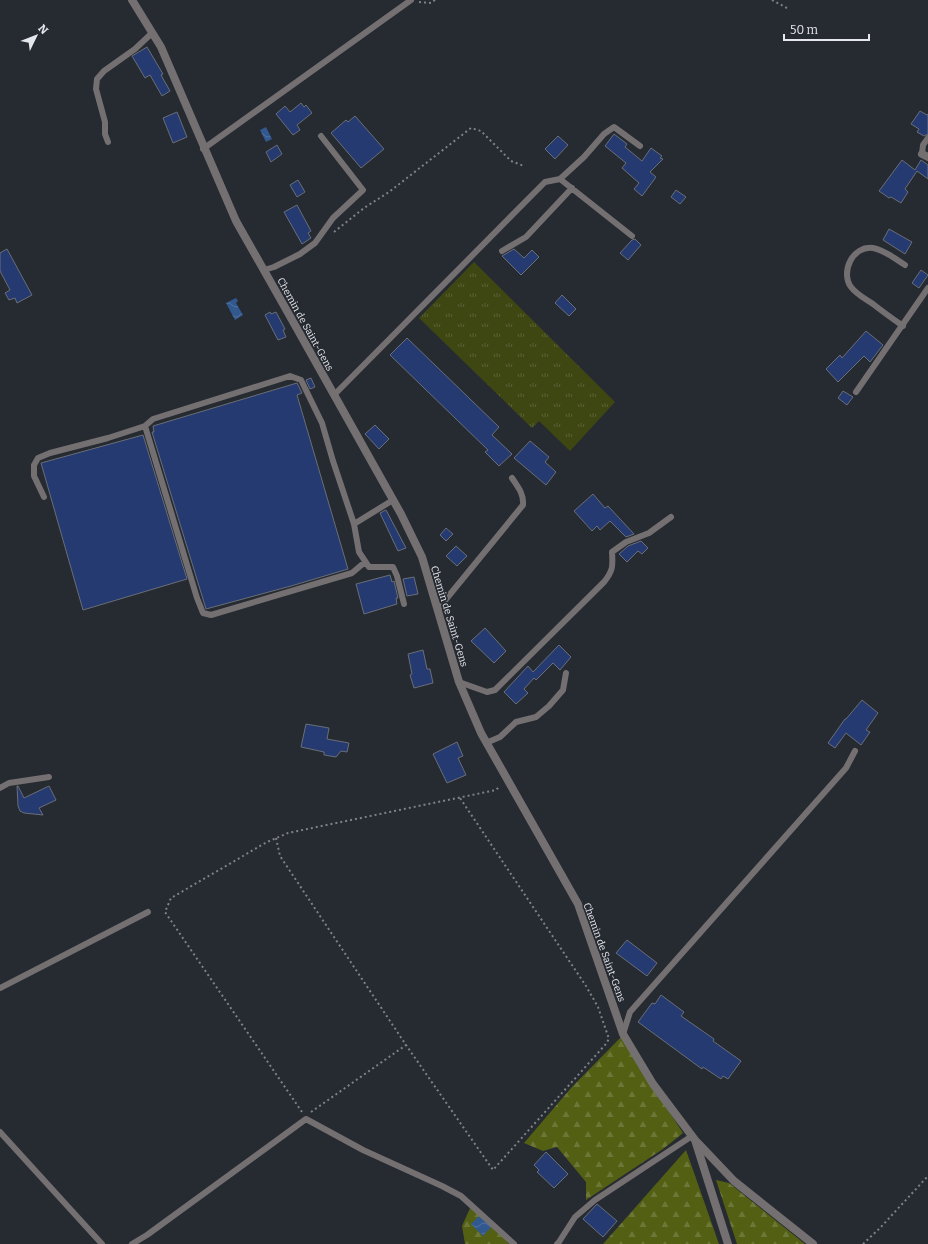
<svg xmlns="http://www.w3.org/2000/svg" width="928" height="1244" font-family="Bitter,serif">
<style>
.grass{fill:url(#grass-tufts)}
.forest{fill:url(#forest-firs)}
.water{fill:url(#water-waves)}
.building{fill:#243a70;stroke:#6a6e76}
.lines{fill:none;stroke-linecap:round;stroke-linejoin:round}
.path{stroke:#7f8288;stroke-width:2;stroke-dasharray:2 3;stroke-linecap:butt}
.service{stroke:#747072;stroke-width:6}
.minor{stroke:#747072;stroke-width:8}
.labels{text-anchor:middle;stroke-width:3.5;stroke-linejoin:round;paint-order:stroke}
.street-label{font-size:10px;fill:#e5e7ec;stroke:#262a31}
</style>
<defs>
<pattern id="grass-tufts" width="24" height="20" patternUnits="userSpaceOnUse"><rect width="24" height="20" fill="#3e4612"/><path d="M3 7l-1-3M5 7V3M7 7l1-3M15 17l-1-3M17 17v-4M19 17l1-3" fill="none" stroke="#5a6135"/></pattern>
<pattern id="forest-firs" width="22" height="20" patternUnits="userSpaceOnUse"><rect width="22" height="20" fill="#535f13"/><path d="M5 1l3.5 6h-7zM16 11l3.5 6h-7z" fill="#6c7636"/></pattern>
<pattern id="water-waves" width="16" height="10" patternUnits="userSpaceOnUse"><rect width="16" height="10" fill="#32598f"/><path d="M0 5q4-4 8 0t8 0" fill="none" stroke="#50719f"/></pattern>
</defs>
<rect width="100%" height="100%" fill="#262a31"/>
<!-- grass -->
<path class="grass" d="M 474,262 L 615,402 L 570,451 L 539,421 L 532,428 L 419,318 Z"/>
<!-- forest -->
<path class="forest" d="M 621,1037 L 683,1133 L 663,1149 L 586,1200 L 586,1182 L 557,1147 L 543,1151 L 524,1143 L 571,1088 Z
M 686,1150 L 719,1244 L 603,1244 Z
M 716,1180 L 729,1183 L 805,1244 L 737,1244 Z
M 471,1206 L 505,1239 L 509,1244 L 465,1244 L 462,1226 Z"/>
<!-- water -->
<path class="water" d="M 266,127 L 272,139 L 266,142 L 260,130 Z
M 236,298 L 238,301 L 236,303 L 243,315 L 235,320 L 226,303 Z
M 480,1215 L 492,1226 L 483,1236 L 471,1224 Z"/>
<!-- building -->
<path class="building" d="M 147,47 L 163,74 L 161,75 L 170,91 L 162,96 L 150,75 L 145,78 L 132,56 Z
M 301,103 L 304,107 L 306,105 L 312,113 L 297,125 L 300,130 L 293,135 L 276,114 L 285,106 L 290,112 Z
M 920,111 L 927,115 L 928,114 L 928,134 L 924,136 L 917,132 L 919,129 L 911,124 Z
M 177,112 L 187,137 L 173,143 L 163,118 Z
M 355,116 L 384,149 L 361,168 L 331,133 L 346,120 L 348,122 Z
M 614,134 L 627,144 L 625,147 L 642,161 L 651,148 L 662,156 L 660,158 L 663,159 L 650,172 L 656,177 L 642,196 L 634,189 L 639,183 L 622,168 L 626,163 L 605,146 Z
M 558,136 L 568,145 L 555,159 L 545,149 Z
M 277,145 L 282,154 L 271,162 L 266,152 Z
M 902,160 L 915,170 L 921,160 L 928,165 L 928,179 L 917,171 L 905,189 L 908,192 L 901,203 L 891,197 L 889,198 L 879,191 Z
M 298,180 L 305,192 L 297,197 L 290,185 Z
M 676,190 L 686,197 L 680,204 L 671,197 Z
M 297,205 L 311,231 L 308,233 L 311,238 L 302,244 L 284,212 Z
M 889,229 L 912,242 L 905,254 L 883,240 Z
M 635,239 L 641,245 L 628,260 L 620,253 L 632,240 Z
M 7,249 L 32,295 L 17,303 L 15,298 L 9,300 L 5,293 L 10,290 L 0,271 L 0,253 Z
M 514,249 L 524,258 L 532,250 L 539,257 L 521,275 L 502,256 Z
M 921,270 L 928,275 L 919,288 L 912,283 Z
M 562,295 L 576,309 L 569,316 L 555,303 Z
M 270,312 L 271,314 L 276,312 L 285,329 L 283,330 L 286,337 L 278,340 L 265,315 Z
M 866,331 L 883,345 L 870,362 L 864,356 L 838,382 L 826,369 L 840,355 L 842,358 Z
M 407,338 L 499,427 L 492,435 L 512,454 L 499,466 L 485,452 L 488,450 L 390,355 Z
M 311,378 L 315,387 L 310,389 L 306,380 Z
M 297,383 L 302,393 L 297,395 L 348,569 L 291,586 L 206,609 L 152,432 L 154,432 L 153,426 Z
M 843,391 L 853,397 L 847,405 L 838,398 Z
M 375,425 L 389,439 L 379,449 L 365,434 Z
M 143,435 L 187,579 L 83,610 L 41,463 Z
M 530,441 L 549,457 L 545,462 L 556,472 L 546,485 L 514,458 Z
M 593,494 L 605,508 L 608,506 L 634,534 L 626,537 L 610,521 L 600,530 L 597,526 L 592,531 L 574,511 Z
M 386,510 L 406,548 L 398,551 L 380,513 Z
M 446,528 L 453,534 L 446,541 L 440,535 Z
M 641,541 L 648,548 L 642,554 L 638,551 L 627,562 L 619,554 L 628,546 Z
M 456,546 L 467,556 L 457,566 L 446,556 Z
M 390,575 L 392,582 L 394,581 L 398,598 L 396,598 L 397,604 L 364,614 L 356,584 Z
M 414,577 L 418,594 L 407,596 L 403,579 Z
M 485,628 L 506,651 L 494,663 L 471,641 Z
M 559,645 L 571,657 L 560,670 L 553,663 L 536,680 L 534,678 L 524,689 L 528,693 L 516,704 L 504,692 L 528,666 L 533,672 Z
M 423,650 L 427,669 L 430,669 L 433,683 L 414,688 L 410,675 L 412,674 L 408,654 Z
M 862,700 L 878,713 L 866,730 L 870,732 L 861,745 L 846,733 L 835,748 L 828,743 L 845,719 L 846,719 Z
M 306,724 L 329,728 L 327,739 L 349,743 L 347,752 L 341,751 L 336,757 L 324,755 L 324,752 L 301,747 Z
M 457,742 L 463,756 L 458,758 L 466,775 L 447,783 L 433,754 Z
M 17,786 L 18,786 L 24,798 L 49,786 L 56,800 L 39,808 L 43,815 L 24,813 L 20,811 L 18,806 Z
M 627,940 L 657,963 L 647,976 L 616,953 Z
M 661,995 L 684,1012 L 681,1016 L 714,1039 L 713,1041 L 741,1061 L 728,1079 L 723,1076 L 721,1079 L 703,1067 L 702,1069 L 638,1022 L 652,1003 L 655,1004 Z
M 546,1152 L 568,1174 L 554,1188 L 537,1172 L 539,1170 L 534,1165 Z
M 597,1204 L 617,1221 L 603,1237 L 583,1219 Z"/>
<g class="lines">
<!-- path -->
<path class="path" d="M 772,0 L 787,8
M 419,2 L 431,3 L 435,0
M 334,232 L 364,208 L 389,192 L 471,128 L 481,131 L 511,161 L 524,166
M 276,838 L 280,856 L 406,1045 L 493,1170 L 605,1045 L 609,1039 L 598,1007 L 586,986 L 460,798
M 302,1112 L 165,912 L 171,898 L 267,842 L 288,833 L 496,790 L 500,786
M 311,1112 L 406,1045
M 863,1244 L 880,1228 L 928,1176"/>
<!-- service -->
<path class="service" d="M 108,142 L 105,134 L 105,122 L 96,89 L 97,79 L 104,71 L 135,49 L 152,33
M 203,149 L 411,0
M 922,154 L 923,145 L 928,138
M 560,179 L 632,236
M 502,251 L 526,237 L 572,188
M 264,270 L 274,267 L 300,254 L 315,243 L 333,218 L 363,190 L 321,136
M 903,326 C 893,319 883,312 873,304 C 866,299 857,295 851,287 C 840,272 853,245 873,248 C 885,250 895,259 905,265
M 856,392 L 928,288
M 334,395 L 545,182 L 560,179 L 584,157 L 604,134 L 614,127 L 640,146
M 44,497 L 34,476 L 34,465 L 38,458 L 50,453 L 108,438 L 145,426
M 393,500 L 354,524 L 359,552 L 369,567 L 393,567 L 397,576 L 404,604
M 354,524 L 333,461 L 322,423 L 301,380 L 290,376 L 153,419 L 145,426 L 197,598 L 203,613 L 211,615 L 352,573 L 365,562
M 438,609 L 523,505 C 524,494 518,487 512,478
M 459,682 L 487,692 L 495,690 L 604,582 C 613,571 613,566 612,552 L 626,542 L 649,533 L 671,517
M 486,743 L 500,737 L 516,722 L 536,717 L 549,706 L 563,690 L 566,673
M 0,788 L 9,783 L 49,777
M 0,988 L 148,912
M 623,1034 L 630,1012 L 846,768 L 855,751
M 0,1132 L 102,1244
M 132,1244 L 147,1235 L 306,1119 L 363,1150 L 442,1186 L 461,1196 L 514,1244
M 557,1244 L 559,1242 L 575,1217 L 595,1200 L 692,1136"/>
<!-- minor -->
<path class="minor" d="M 132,0 L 161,47 L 236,221 L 291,318 L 401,514 L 422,557 L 459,682 L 481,733 L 578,904 L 623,1034 L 653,1084 L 695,1140 L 728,1244
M 922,154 L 928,157
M 697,1142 L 734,1181 L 813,1244"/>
</g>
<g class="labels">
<!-- street labels -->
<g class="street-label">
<text transform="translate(306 324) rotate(61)" y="4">Chemin de Saint-Gens</text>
<text transform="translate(450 616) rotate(73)" y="4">Chemin de Saint-Gens</text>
<text transform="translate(605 952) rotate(70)" y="4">Chemin de Saint-Gens</text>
</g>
</g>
<!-- north arrow -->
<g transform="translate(36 36) rotate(47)" stroke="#262a31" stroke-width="3" paint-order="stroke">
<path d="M0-3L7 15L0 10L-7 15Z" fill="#e5e7ec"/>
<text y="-6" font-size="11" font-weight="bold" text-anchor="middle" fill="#e5e7ec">N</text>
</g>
<!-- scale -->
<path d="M784 34v6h85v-6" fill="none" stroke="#e5e7ec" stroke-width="2"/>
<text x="790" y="34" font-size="12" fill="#e5e7ec" stroke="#262a31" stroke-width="3" paint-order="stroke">50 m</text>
</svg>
